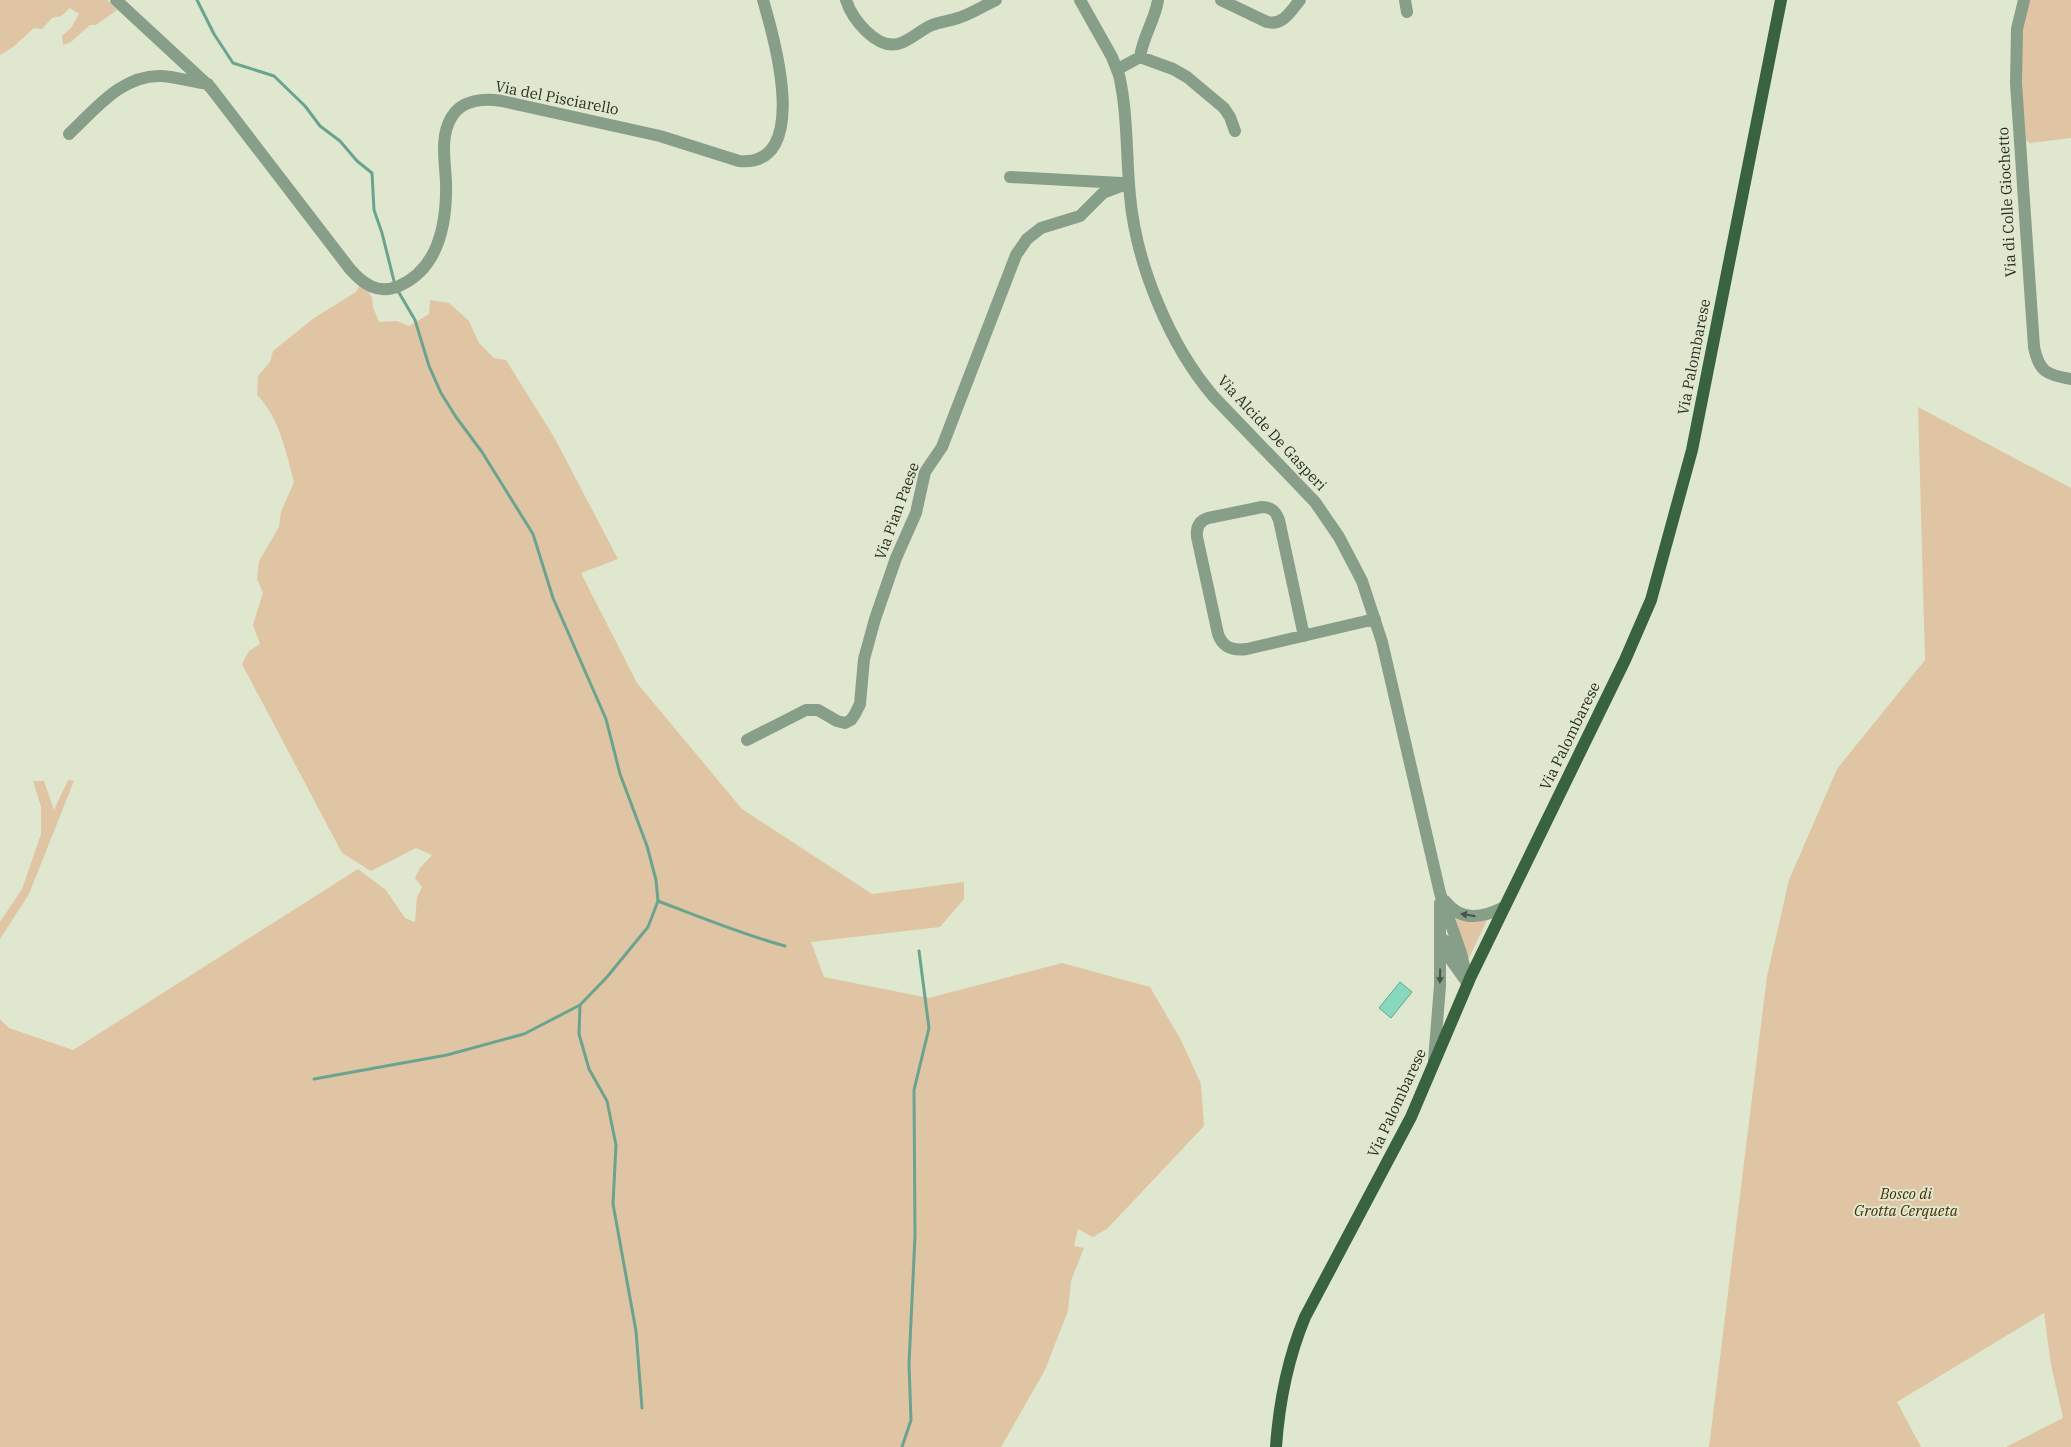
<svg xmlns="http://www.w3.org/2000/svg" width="2071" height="1447" font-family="'IBM Plex Serif',serif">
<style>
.green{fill:#e0c5a4}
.water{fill:#86d8be;stroke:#6aa48f}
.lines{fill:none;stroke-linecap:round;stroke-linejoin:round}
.stream{stroke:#6aa48f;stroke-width:3}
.minor{stroke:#879e89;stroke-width:12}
.major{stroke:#39633e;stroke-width:12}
.oneway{fill:#495446}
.labels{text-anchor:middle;stroke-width:4;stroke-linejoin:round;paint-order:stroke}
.street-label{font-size:15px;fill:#282c22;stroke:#dfe8ce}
.park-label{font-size:15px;font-style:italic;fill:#482c00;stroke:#dfe8ce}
</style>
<rect width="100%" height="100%" fill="#dfe8ce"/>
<!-- green -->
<path class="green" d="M 0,0 L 107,0 L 117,10 L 96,25 L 90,25 L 71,42 L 63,45 L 62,36 L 71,28 L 79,14 L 70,8 L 61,16 L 52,18 L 42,29 L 34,28 L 13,47 L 0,55 Z
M 2023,0 L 2071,0 L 2071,138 L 2030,143 L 2020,136 Z
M 361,282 L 372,297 L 373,307 L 379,322 L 397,321 L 409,326 L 429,314 L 430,300 L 449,303 L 469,321 L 479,343 L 494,358 L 506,360 L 554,437 L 618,559 L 581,573 L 637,683 L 742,809 L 872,894 L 964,882 L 964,899 L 940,927 L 811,942 L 824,977 L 929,998 L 1062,963 L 1150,987 L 1181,1040 L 1201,1084 L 1204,1126 L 1107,1229 L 1093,1237 L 1078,1229 L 1074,1246 L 1084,1248 L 1071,1281 L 1068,1311 L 1045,1370 L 1001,1447 L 0,1447 L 0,1019 L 9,1028 L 73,1050 L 358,869 L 386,890 L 405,918 L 415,922 L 417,897 L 422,887 L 415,878 L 420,868 L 432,855 L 416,848 L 371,871 L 342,853 L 242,664 L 249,651 L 260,644 L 253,625 L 263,593 L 257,579 L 259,561 L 279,527 L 281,512 L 294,482 C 286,452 279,417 257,395 L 258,376 L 270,362 L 273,351 L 314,318 L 356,292 Z
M 1918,407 L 2071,488 L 2071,1447 L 2006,1447 L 2063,1418 L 2051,1365 L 2044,1313 L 1897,1402 L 1921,1447 L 1709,1447 L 1767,976 L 1789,880 L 1837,769 L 1925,660 Z
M 68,780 L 74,781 L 29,894 L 0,939 L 0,922 L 22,889 L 41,834 L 41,807 L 33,781 L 44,781 L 54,810 Z
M 1455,916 L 1487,920 L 1468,960 Z"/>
<!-- water -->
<path class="water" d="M 1400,982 L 1412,992 L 1391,1018 L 1379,1008 Z"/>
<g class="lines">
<!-- stream -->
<path class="stream" d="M 197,0 L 214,34 L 233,63 L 274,76 L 305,106 L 320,126 L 340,141 L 357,161 L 372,173 L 374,210 L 382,233 L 395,285
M 658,901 C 700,917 741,934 785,946
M 580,1005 L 579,1034 L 589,1069 L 607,1101 L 616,1145 L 613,1204 L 636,1331 L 642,1408
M 314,1079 L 447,1055 L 524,1034 L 580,1005 L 607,977 L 648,927 L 658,901 L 656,880 L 647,846 L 620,774 L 606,719 L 553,598 L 533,534 L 482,452 L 456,417 L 441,393 L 429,366 L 415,320 L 398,291
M 902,1447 L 911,1420 L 909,1364 L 915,1236 L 914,1090 L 929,1028 L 919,951"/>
<!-- minor -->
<path class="minor" d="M 116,0 L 211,88 L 350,269 C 363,284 378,295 399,286 C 440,268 447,222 446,182 C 445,161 440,137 451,118 C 461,100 483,98 502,101 L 660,136 L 739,161 C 812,168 774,37 763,0
M 846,0 C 852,19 876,49 898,44 C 910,41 920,30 932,25 C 940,22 949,21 958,18 C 971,14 983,6 996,0
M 1080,0 L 1112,57 L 1119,75 C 1128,114 1126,156 1130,196 C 1136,264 1170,346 1214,397 L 1315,502 L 1339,537 L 1362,581 L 1382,642 L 1440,893 L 1461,953 L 1468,983
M 1221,0 L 1267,22 C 1283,26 1291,11 1300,0
M 1405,0 L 1407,12
M 2024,0 L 2017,29 L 2016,83 L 2034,347 C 2039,372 2047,375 2071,379
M 1140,57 C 1143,36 1155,20 1158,0
M 1118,69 L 1140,57 L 1173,69 L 1187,77 L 1224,108 L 1230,117 L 1235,131
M 69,134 C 95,110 122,74 162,76 C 177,77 192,82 208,84
M 1010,177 L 1121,183
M 1304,636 L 1279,520 C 1276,511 1271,507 1262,507 L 1208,518 C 1199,521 1196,528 1197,537 L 1218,634 C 1223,648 1233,651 1247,649 L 1375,619
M 747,740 L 806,710 L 818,710 L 837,721 L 845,723 L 851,720 L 855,714 L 860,704 L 864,659 L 875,619 L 896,558 L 916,513 L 925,472 L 942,447 L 1016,255 L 1027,239 L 1041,228 L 1080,216 L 1103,193 L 1129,183
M 1445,901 C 1461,922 1483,918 1504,907
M 1444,940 L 1451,960 L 1466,981
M 1434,1060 L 1440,986 L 1440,903"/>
<!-- major -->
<path class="major" d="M 1276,1447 C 1279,1403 1288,1358 1305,1317 L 1411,1117 L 1471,976 L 1625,660 L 1651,600 L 1692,450 L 1781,0"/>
</g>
<!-- one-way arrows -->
<defs><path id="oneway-solid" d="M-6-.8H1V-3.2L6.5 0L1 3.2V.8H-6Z" transform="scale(1.25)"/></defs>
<g class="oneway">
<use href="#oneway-solid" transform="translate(1468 915) rotate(-171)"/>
<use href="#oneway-solid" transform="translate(1440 976) rotate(91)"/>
</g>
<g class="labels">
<!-- street labels -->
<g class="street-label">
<text transform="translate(557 98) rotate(11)" y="5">Via del Pisciarello</text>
<text transform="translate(2007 202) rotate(-93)" y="5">Via di Colle Giochetto</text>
<text transform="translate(1694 357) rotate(-79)" y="5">Via Palombarese</text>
<text transform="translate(1272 433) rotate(47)" y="5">Via Alcide De Gasperi</text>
<text transform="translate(897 511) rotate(-70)" y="5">Via Pian Paese</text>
<text transform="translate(1570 736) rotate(-64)" y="5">Via Palombarese</text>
<text transform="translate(1397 1103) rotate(-65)" y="5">Via Palombarese</text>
</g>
<!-- park labels -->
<g class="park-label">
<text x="1906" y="1199">Bosco di<tspan x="1906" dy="17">Grotta Cerqueta</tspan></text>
</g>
</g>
</svg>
